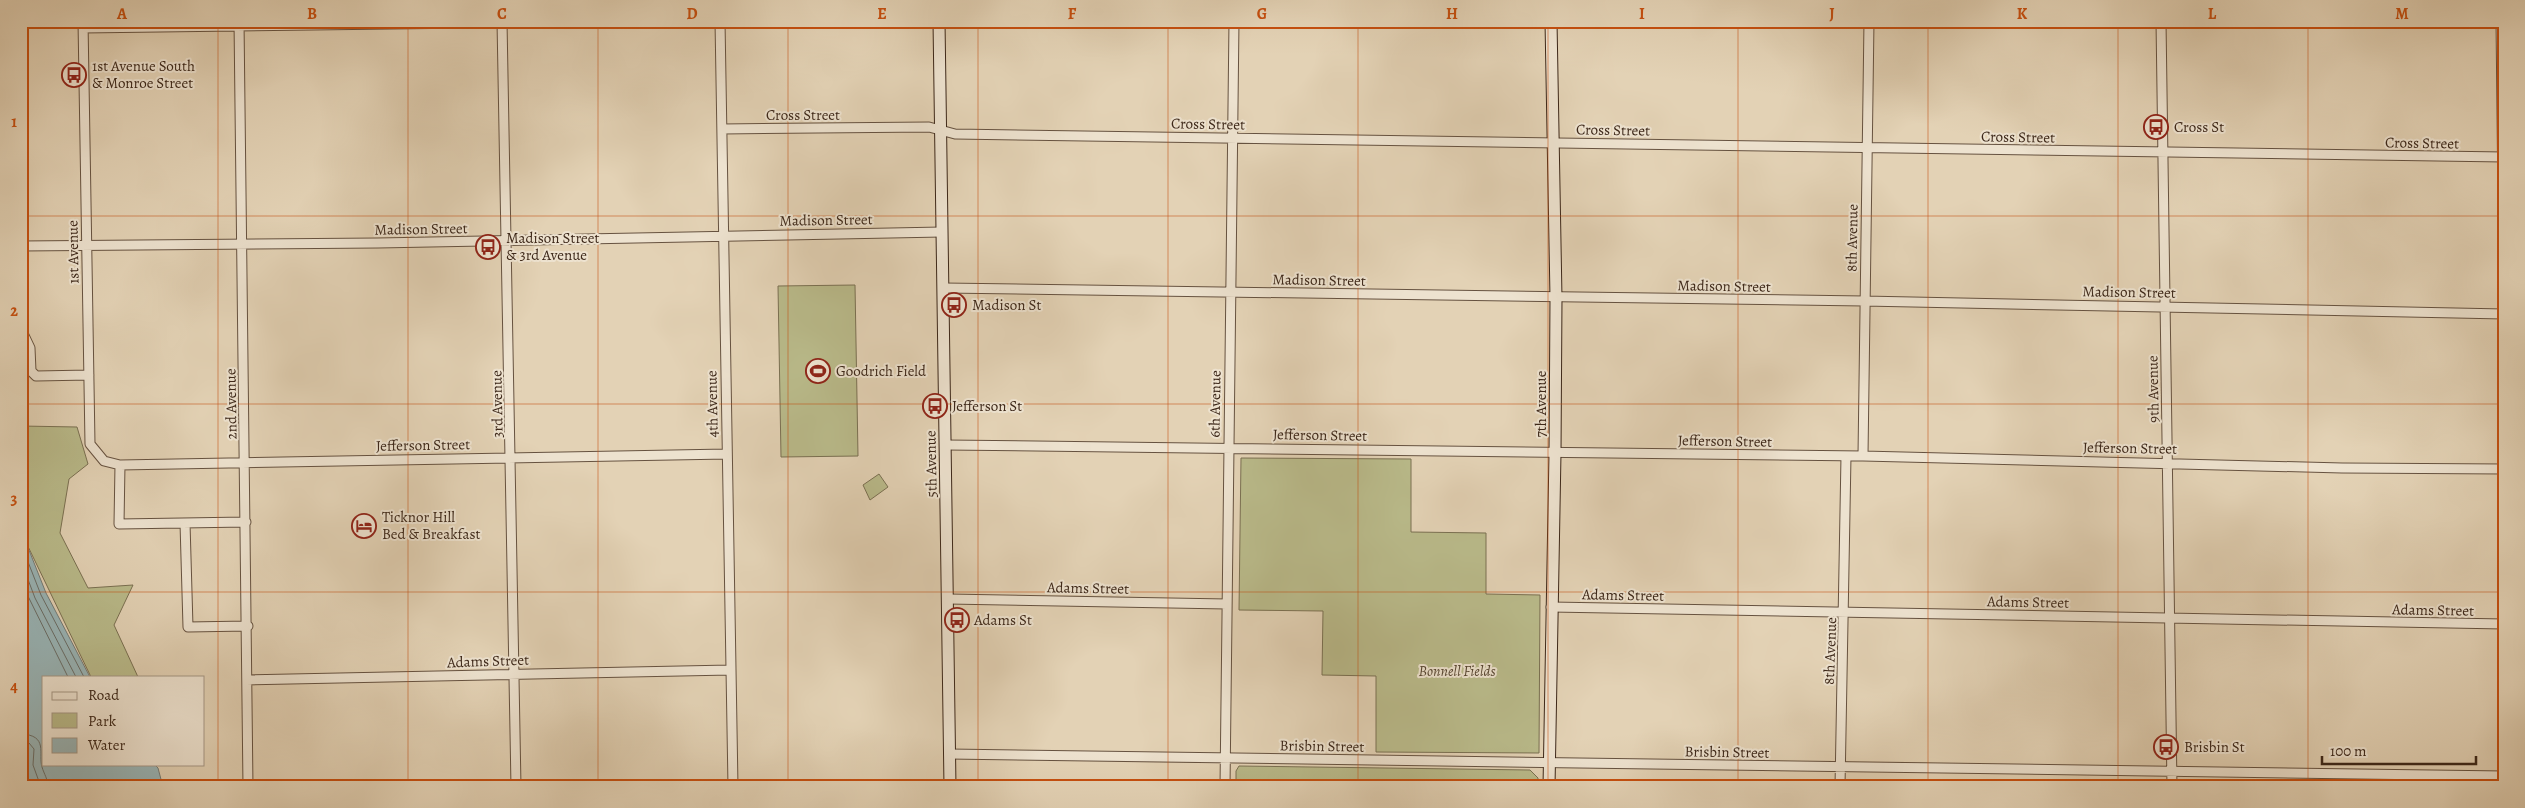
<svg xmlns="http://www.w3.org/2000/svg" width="2525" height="808" font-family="Alegreya,serif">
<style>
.green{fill:#b9ba8a;stroke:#7a7052}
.water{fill:#99b5b7;stroke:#747c78}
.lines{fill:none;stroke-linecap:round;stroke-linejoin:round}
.shore{stroke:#6a6e68;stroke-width:1}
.street-casing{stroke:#665240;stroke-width:11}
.secondary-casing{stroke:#3c2719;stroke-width:13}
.street{stroke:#ede2cf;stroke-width:9}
.secondary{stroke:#ede2cf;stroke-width:11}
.grid{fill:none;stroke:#c64f0f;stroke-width:1;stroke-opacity:0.55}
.labels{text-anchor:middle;stroke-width:4;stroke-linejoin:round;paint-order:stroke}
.poi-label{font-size:15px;fill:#3c2719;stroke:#ede2cf;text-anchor:start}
.street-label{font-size:15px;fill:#3c2719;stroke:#ede2cf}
.park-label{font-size:15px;font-style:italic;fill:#554430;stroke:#ede2cf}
.neatline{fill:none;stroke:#c64f0f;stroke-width:2}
.grid-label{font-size:16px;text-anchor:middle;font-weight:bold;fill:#c64f0f}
</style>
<rect width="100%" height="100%" fill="#e3d2b5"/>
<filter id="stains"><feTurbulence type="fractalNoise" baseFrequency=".004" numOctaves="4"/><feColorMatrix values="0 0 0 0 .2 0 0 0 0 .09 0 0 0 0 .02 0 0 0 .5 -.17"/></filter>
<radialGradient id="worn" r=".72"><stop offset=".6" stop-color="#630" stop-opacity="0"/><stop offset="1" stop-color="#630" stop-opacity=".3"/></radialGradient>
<!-- green -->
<path class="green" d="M 855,285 L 858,456 L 781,457 L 778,286 Z
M 21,426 L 77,427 L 88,464 L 69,479 L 60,533 L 88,588 L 133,585 L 114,625 L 138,677 L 91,677 L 21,532 Z
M 1241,458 L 1411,459 L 1411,532 L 1486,533 L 1486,594 L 1540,595 L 1539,753 L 1376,752 L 1376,676 L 1322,675 L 1323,611 L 1239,610 Z
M 879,474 L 888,487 L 870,500 L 863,485 Z
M 1239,766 L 1530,770 L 1538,778 L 1538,787 L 1236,787 L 1236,771 Z"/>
<!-- water -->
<path class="water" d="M 21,530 L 46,593 L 90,677 L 44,677 L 44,764 L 154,764 L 158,768 L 163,787 L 30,787 L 22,770 L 24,754 L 21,749 Z"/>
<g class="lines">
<!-- shore -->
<path class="shore" d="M 21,544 L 41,595 L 84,677
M 21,561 L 35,598 L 76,677
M 21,582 L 68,677
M 21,734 C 49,735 38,754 42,767 C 44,774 48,779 48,787
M 21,742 L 29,743 L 34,749 L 33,765 L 41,787"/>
<defs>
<path id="street" d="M 83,21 L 90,444 L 104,461 L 120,465 L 727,454
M 239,21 L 248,787
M 502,21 L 516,787
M 720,21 L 733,787
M 2161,21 L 2172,787
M 2501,21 L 2504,295
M 83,28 L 619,21
M 722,129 L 929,127 L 955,134 L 2504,157
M 21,246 L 378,243 L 942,232
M 944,288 L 1864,301 L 2504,314
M 21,329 L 30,348 L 31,371 L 36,376 L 89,375
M 946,445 L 1863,456 L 2342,468 L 2504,469
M 1863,456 L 1869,21
M 120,465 L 119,524 L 246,522
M 185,523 L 188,627 L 248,626
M 948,599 L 1227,604
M 1551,607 L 2504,624
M 247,680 L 730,670
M 949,754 L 2504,776
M 1225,787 L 1234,21
M 1840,787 L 1846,456"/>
<path id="secondary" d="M 939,21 L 950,787
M 1549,787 L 1555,453 L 1556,298 L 1551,21"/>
</defs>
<!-- street casing -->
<use href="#street" class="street-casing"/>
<!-- secondary casing -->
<use href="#secondary" class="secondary-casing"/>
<!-- street -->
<use href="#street" class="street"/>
<!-- secondary -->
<use href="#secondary" class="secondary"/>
</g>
<!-- grid -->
<path class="grid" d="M 218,21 L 218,787M 408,21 L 408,787M 598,21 L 598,787M 788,21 L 788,787M 978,21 L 978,787M 1168,21 L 1168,787M 1358,21 L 1358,787M 1548,21 L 1548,787M 1738,21 L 1738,787M 1928,21 L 1928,787M 2118,21 L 2118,787M 2308,21 L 2308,787M 21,216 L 2504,216M 21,404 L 2504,404M 21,592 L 2504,592"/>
<!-- icons -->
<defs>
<symbol id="bus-ring" viewBox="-11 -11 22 22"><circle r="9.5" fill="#ede2cf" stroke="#8f2418" stroke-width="1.5"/><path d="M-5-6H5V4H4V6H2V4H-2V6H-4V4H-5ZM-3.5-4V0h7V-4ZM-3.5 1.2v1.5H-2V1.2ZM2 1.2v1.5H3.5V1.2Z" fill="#8f2418"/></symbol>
<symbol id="stadium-ring" viewBox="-11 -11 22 22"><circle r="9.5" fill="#ede2cf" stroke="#8f2418" stroke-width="1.5"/><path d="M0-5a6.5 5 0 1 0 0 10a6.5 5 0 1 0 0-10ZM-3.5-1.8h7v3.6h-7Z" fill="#8f2418"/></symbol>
<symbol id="hotel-ring" viewBox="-11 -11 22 22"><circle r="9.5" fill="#ede2cf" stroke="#8f2418" stroke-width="1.5"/><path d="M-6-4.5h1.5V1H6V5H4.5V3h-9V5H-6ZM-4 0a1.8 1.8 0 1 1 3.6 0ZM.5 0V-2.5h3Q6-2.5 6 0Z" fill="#8f2418"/></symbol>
</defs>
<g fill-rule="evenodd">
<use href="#bus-ring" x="60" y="61" width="28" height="28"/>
<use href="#bus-ring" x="2142" y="113" width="28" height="28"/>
<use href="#bus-ring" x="474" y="233" width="28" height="28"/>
<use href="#bus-ring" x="940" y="291" width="28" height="28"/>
<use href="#stadium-ring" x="804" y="357" width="28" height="28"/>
<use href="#bus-ring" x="921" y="392" width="28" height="28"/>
<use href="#hotel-ring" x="350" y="512" width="28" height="28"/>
<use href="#bus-ring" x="943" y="606" width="28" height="28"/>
<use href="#bus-ring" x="2152" y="733" width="28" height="28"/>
</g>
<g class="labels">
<!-- poi labels -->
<g class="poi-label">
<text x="92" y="71">1st Avenue South<tspan x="92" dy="17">&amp; Monroe Street</tspan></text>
<text x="2174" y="132">Cross St</text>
<text x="506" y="243">Madison Street<tspan x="506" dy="17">&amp; 3rd Avenue</tspan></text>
<text x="972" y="310">Madison St</text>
<text x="836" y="376">Goodrich Field</text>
<text x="952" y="411">Jefferson St</text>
<text x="382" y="522">Ticknor Hill<tspan x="382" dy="17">Bed &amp; Breakfast</tspan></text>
<text x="974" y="625">Adams St</text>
<text x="2184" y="752">Brisbin St</text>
</g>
<!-- street labels -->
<g class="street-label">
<text x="803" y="120">Cross Street</text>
<text transform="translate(1208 124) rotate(1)" y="5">Cross Street</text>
<text transform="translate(1613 130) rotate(1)" y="5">Cross Street</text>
<text transform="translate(2018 137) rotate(1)" y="5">Cross Street</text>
<text transform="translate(2422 143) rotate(1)" y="5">Cross Street</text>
<text transform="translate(826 220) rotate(-1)" y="5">Madison Street</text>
<text transform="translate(421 229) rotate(-1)" y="5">Madison Street</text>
<text transform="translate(1852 238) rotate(-89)" y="5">8th Avenue</text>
<text transform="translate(73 252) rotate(-91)" y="5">1st Avenue</text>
<text transform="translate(1319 280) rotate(1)" y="5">Madison Street</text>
<text transform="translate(1724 286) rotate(1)" y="5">Madison Street</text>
<text transform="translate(2129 292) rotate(1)" y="5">Madison Street</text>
<text transform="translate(2153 389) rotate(-91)" y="5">9th Avenue</text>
<text transform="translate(231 404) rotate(-91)" y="5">2nd Avenue</text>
<text transform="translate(497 404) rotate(-91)" y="5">3rd Avenue</text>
<text transform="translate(712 404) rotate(-91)" y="5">4th Avenue</text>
<text transform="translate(1215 404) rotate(-89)" y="5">6th Avenue</text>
<text transform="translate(1541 404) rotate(-90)" y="5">7th Avenue</text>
<text transform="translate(1320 435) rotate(1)" y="5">Jefferson Street</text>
<text transform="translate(1725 441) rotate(1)" y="5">Jefferson Street</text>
<text transform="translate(423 445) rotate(-1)" y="5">Jefferson Street</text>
<text transform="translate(2130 448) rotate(1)" y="5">Jefferson Street</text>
<text transform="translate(931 464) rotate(-91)" y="5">5th Avenue</text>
<text transform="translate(1088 588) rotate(1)" y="5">Adams Street</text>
<text transform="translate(1623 595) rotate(1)" y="5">Adams Street</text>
<text transform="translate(2028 602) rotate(1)" y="5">Adams Street</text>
<text transform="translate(2433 610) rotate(1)" y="5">Adams Street</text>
<text transform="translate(1830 651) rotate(-88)" y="5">8th Avenue</text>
<text transform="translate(488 661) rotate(-2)" y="5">Adams Street</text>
<text transform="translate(1322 746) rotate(1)" y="5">Brisbin Street</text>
<text transform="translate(1727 752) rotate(1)" y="5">Brisbin Street</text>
</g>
<!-- park labels -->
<g class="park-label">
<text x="1457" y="676">Bonnell Fields</text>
</g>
</g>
<!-- margin -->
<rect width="2525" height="808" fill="none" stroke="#e3d2b5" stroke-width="55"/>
<!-- legend -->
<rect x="42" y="676" width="162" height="90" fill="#ede2cf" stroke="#a69786"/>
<rect x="52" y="692" width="25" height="8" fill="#ede2cf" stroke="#a69786"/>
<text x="88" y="700" font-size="15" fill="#3c2719">Road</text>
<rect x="52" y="713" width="25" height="15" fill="#b9ba8a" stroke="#a69786"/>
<text x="88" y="726" font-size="15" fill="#3c2719">Park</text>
<rect x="52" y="738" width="25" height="15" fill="#99b5b7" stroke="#a69786"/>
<text x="88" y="750" font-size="15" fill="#3c2719">Water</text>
<!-- scale -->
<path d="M2322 756v8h154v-8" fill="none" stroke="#3c2719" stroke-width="2.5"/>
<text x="2330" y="756" font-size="15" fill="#3c2719" stroke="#ede2cf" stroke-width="4" paint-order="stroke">100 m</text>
<rect x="28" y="28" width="2470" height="752" class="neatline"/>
<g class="grid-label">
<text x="122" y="19">A</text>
<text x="312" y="19">B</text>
<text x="502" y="19">C</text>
<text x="692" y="19">D</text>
<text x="882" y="19">E</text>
<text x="1072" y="19">F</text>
<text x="1262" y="19">G</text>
<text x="1452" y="19">H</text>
<text x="1642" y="19">I</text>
<text x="1832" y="19">J</text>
<text x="2022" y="19">K</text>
<text x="2212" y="19">L</text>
<text x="2402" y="19">M</text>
<text x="14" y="127">1</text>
<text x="14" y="316">2</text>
<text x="14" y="504">3</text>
<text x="14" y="692">4</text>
</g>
<rect width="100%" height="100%" filter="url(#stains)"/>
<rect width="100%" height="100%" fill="url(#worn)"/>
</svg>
